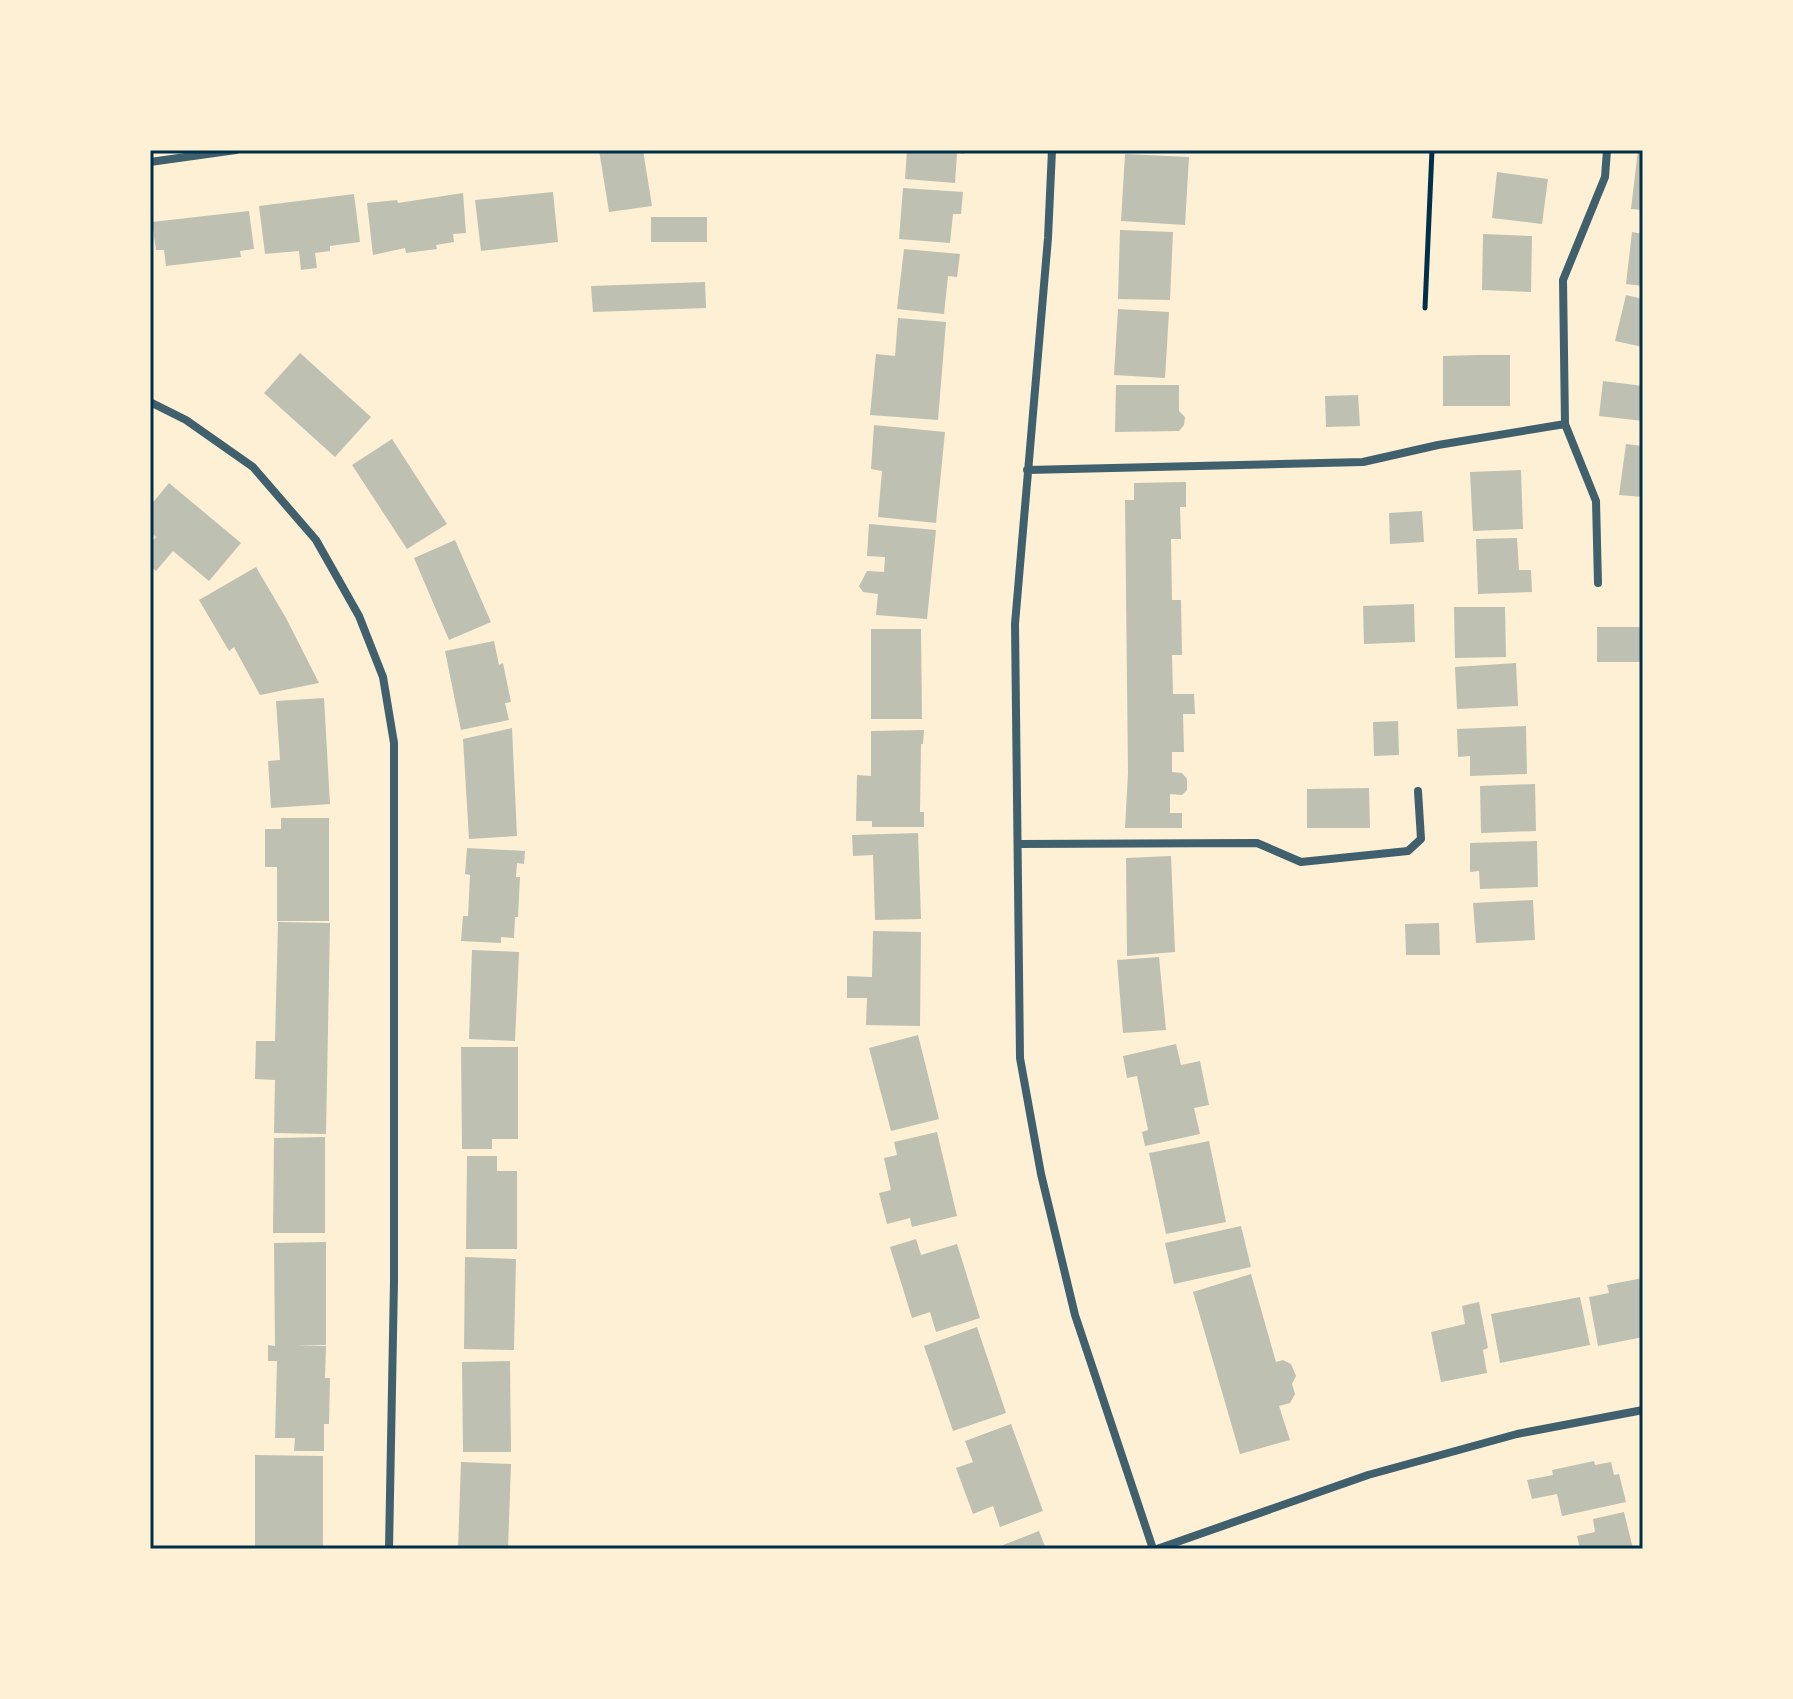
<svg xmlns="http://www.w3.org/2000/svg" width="1793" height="1699" font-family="Mulish,sans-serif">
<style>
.building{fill:#bec0b2}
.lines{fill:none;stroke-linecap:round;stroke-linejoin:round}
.path{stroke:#003049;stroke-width:5}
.minor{stroke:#3f606c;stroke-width:8}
.neatline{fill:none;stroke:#003049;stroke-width:3}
</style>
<rect width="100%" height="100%" fill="#fdf0d5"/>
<!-- building -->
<path class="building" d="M 599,150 L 643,150 L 652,206 L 609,212 Z
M 907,150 L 964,150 L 964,154 L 957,153 L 955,183 L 905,179 Z
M 1638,150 L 1643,150 L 1643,210 L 1631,209 Z
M 1125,154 L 1189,157 L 1185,225 L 1121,221 Z
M 1497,172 L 1548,179 L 1542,224 L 1492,218 Z
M 903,188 L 963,192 L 961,214 L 953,214 L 950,243 L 899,239 Z
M 553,192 L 558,242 L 481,251 L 475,200 Z
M 463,193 L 466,233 L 453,234 L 454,242 L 436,245 L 437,249 L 406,253 L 405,248 L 373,255 L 367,203 L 397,200 L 398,203 Z
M 354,194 L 360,242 L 330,246 L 330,251 L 315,253 L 317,268 L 301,270 L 299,251 L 265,254 L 259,206 Z
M 249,211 L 254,249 L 240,251 L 241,257 L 166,266 L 164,250 L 156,250 L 152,222 Z
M 651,217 L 707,217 L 707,242 L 651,242 Z
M 1120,230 L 1173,232 L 1170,300 L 1118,299 Z
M 1632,232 L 1643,234 L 1643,286 L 1626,284 Z
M 1483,234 L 1532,236 L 1531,292 L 1482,290 Z
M 904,249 L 960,254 L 957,277 L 948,276 L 944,314 L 897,309 Z
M 705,282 L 706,308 L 593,312 L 591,286 Z
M 1626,295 L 1643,299 L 1643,347 L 1615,341 Z
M 1118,309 L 1169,312 L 1165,378 L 1114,375 Z
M 898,318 L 946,322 L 938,420 L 870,415 L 876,354 L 895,356 Z
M 300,353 L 371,417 L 335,457 L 264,393 Z
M 1478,355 L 1510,355 L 1510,406 L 1443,406 L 1443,356 Z
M 1603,381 L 1643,386 L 1643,421 L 1599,416 Z
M 1116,385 L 1179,385 L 1179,411 L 1185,417 L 1184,425 L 1179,431 L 1115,432 Z
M 1358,395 L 1360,426 L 1326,427 L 1325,396 Z
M 874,425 L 945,432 L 936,523 L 878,517 L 882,471 L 871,469 Z
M 392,439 L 447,524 L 407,549 L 352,465 Z
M 1626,444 L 1643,446 L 1643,497 L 1619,495 Z
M 1521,470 L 1523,529 L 1473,531 L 1470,472 Z
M 1186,482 L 1186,507 L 1180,507 L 1181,539 L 1171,539 L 1172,600 L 1181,600 L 1182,655 L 1172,655 L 1173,694 L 1194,694 L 1195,714 L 1183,714 L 1184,752 L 1172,752 L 1172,772 L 1182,773 L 1187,779 L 1187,790 L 1182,795 L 1170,794 L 1170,813 L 1182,813 L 1182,828 L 1125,828 L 1128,773 L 1125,500 L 1134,500 L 1134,483 Z
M 169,483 L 241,543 L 209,581 L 173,551 L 156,571 L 150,566 L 150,544 L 156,537 L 150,532 L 150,506 Z
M 1422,511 L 1424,542 L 1390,544 L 1389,513 Z
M 869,524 L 936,530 L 927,619 L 876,615 L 878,594 L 863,592 L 859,586 L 867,571 L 884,572 L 885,557 L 867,556 Z
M 1517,538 L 1519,570 L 1531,570 L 1532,592 L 1478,594 L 1476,539 Z
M 455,540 L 491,622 L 449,640 L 414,558 Z
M 256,567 L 286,618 L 319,683 L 260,695 L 234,647 L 229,651 L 199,600 Z
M 1414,604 L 1415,642 L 1364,644 L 1363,606 Z
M 1454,607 L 1505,607 L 1506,657 L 1455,658 Z
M 1597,627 L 1643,627 L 1643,662 L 1597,662 Z
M 871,629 L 921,629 L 922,719 L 871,719 Z
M 494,641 L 499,665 L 503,663 L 511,702 L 505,703 L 509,720 L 461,730 L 445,651 Z
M 1516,663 L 1518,706 L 1457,709 L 1455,667 Z
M 324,698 L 330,804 L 271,808 L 268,761 L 280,760 L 276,701 Z
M 1398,721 L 1399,755 L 1374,756 L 1373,722 Z
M 1526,726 L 1527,774 L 1470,776 L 1470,756 L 1458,757 L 1457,729 Z
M 512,728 L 517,836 L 469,839 L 463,739 Z
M 924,730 L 923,744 L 921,744 L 920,812 L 924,812 L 924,827 L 872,827 L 872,821 L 856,821 L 857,775 L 871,776 L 871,731 Z
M 1535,784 L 1536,831 L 1481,833 L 1480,786 Z
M 1369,788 L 1370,828 L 1307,828 L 1307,789 Z
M 281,818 L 329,818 L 329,921 L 277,921 L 277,867 L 265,867 L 265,829 L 281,829 Z
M 918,833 L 921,919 L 875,920 L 873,855 L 853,856 L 852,835 Z
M 1537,841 L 1538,887 L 1480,889 L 1479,871 L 1470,872 L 1470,843 Z
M 467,848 L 525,851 L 524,864 L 517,863 L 516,877 L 520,877 L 518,917 L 515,917 L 514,938 L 501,937 L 501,943 L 461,941 L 463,916 L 468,916 L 470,875 L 465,874 Z
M 1171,856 L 1175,952 L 1127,956 L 1126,858 Z
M 1533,900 L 1535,940 L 1476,943 L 1473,903 Z
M 278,922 L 330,923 L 326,1134 L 274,1133 L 275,1080 L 255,1079 L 256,1041 L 275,1041 Z
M 1439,923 L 1440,955 L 1406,955 L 1405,924 Z
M 873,931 L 921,932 L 920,1026 L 866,1025 L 867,998 L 847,998 L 847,976 L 872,977 Z
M 472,950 L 519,952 L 515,1041 L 469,1039 Z
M 1159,957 L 1166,1030 L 1123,1033 L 1117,960 Z
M 918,1035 L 939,1119 L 891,1131 L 869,1048 Z
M 1176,1044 L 1181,1065 L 1200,1061 L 1209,1105 L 1194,1108 L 1200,1134 L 1145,1146 L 1142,1132 L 1148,1130 L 1137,1076 L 1127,1078 L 1123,1056 Z
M 461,1047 L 518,1047 L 518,1139 L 492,1139 L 492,1149 L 462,1149 Z
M 937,1132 L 957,1216 L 912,1227 L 910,1218 L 887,1224 L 879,1193 L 891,1190 L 884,1158 L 897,1155 L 894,1142 Z
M 325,1137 L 325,1233 L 273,1233 L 274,1138 Z
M 1209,1141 L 1226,1222 L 1166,1234 L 1149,1153 Z
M 467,1156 L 497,1156 L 497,1171 L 517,1171 L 517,1249 L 466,1249 Z
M 1241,1226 L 1251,1267 L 1174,1284 L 1165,1243 Z
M 916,1239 L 921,1255 L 957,1244 L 980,1318 L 936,1332 L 930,1312 L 912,1318 L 890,1247 Z
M 326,1242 L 326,1345 L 295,1346 L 326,1346 L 325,1378 L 330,1378 L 329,1424 L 324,1424 L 324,1451 L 294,1451 L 295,1438 L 275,1438 L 277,1361 L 268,1361 L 268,1345 L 275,1346 L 274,1243 Z
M 465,1257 L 516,1259 L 514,1350 L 464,1349 Z
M 1251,1274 L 1276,1362 L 1283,1360 L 1291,1364 L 1296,1376 L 1292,1384 L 1295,1394 L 1290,1403 L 1279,1406 L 1290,1440 L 1240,1454 L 1193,1292 Z
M 1643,1278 L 1643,1337 L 1598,1346 L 1589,1297 L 1609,1293 L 1607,1285 Z
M 1580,1297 L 1590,1345 L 1500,1363 L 1491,1314 Z
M 1479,1302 L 1488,1348 L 1483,1350 L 1487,1373 L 1441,1382 L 1431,1332 L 1465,1324 L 1462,1306 Z
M 977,1327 L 1006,1413 L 953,1431 L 924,1346 Z
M 510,1361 L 511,1452 L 463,1452 L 462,1362 Z
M 1011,1424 L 1043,1511 L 1000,1527 L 993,1506 L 973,1514 L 956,1468 L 973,1462 L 965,1441 Z
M 255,1455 L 323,1456 L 323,1549 L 255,1549 Z
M 1594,1461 L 1595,1465 L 1611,1462 L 1614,1475 L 1619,1474 L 1626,1502 L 1562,1516 L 1557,1494 L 1532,1499 L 1527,1480 L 1553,1475 L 1552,1470 Z
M 461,1462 L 511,1464 L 508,1549 L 458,1549 Z
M 1624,1512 L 1633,1549 L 1580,1549 L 1577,1536 L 1595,1532 L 1593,1519 Z
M 1039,1531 L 1046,1549 L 993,1549 Z"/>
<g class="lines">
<!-- path -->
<path class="path" d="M 1425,308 L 1432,150"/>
<!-- minor -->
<path class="minor" d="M 1052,150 L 1048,238 L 1015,624 L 1020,1058 L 1041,1174 L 1075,1315 L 1153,1549
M 150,162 L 236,150
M 150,402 L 186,420 L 253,467 L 316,540 L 359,616 L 383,677 L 394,743 L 394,1281 L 389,1549
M 1027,470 L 1363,462 L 1438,445 L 1565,424
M 1598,583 L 1596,501 L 1565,424 L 1563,280 L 1605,177 L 1607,150
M 1018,844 L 1257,843 L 1301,862 L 1408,851 L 1421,839 L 1418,791
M 1157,1549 L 1368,1475 L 1517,1434 L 1643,1410"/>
</g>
<!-- border -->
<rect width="1793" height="1699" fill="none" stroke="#fdf0d5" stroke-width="304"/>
<rect x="152" y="152" width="1489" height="1395" class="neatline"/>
</svg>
